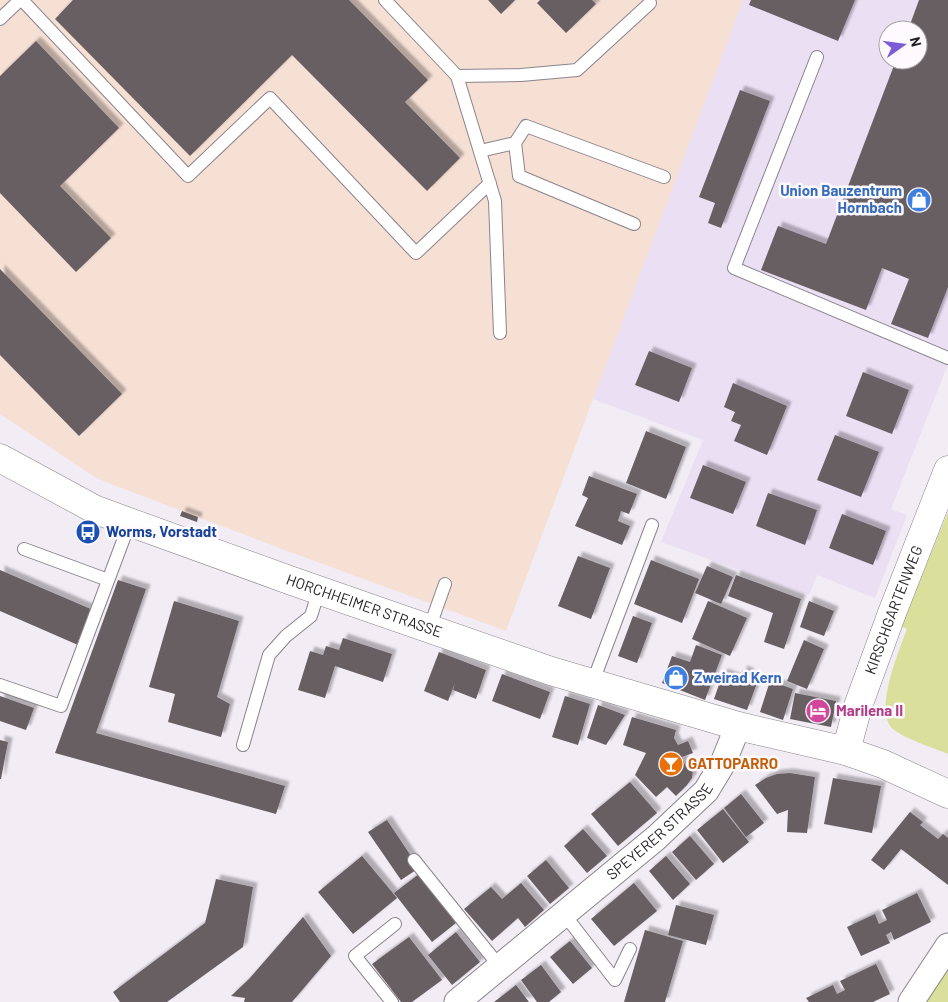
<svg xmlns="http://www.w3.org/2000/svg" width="948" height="1002" font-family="Barlow,sans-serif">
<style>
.commercial{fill:#ebdff4;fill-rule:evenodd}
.industrial{fill:#f6dfd3}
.green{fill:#dbdf9c}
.building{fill:#685f64;filter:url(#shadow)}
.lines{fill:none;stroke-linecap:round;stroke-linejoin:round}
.lane-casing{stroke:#8a848c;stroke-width:14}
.street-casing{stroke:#8a848c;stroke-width:27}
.secondary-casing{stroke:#8a848c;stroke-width:29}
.lane{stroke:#fff;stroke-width:12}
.street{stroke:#fff;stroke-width:25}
.secondary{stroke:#fff;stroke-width:28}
.labels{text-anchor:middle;stroke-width:5;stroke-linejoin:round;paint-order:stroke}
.shop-label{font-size:15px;font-weight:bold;fill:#366cbe;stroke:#fefaff;text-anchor:end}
.transit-label{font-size:15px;font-weight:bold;fill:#164399;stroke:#fefaff;text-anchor:start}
.street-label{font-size:15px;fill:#242124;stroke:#fefaff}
.hotel-label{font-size:15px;font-weight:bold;fill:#b23c85;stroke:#fefaff;text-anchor:start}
.food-label{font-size:15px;font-weight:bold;fill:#c56008;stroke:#fefaff;text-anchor:start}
</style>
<defs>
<filter id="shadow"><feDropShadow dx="4.5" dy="-4.5" stdDeviation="1" flood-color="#0004"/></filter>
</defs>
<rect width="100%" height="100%" fill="#f2ecf4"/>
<!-- commercial -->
<path class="commercial" d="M 743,0 L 948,0 L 948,364 L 891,509 L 907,515 L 875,598 L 817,575 L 809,595 L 661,542 L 703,440 L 593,399 ZM 888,30 L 918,30 L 918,60 L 888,60 Z"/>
<!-- industrial -->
<path class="industrial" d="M 0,0 L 743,0 L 506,631 L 282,549 L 98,479 L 0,414 Z"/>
<!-- green -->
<path class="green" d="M 948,512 L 948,754 C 934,748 902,738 892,728 C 874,711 899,650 907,629 L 901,626 Z
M 948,964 L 948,1002 L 926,1002 L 935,983 Z"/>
<!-- building -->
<path class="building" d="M 73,0 L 349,0 L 428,80 L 405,102 L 460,158 L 427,191 L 292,55 L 190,156 L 55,19 Z
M 488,0 L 515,0 L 501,14 Z
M 540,0 L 592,0 L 596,4 L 566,33 L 537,3 Z
M 751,0 L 855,0 L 838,41 L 749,5 Z
M 919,0 L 948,0 L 948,287 L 928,338 L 891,324 L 909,279 L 882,268 L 866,310 L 761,270 L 778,226 L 826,244 L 896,60 L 918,60 L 918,30 L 908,30 Z
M 36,41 L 119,128 L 60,186 L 111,238 L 76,272 L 0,193 L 0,76 Z
M 740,90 L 770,101 L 721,228 L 708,223 L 715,203 L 699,197 Z
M 0,269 L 122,394 L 79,436 L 0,355 Z
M 649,351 L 692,368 L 679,402 L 635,385 Z
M 863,372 L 909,390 L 892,434 L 846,416 Z
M 733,383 L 787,406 L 767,455 L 734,441 L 741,425 L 731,421 L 735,412 L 724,407 Z
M 646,431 L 686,447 L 666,499 L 626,483 Z
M 835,435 L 879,452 L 861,497 L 817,480 Z
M 703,465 L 746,482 L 733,514 L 690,498 Z
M 589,476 L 637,494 L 629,514 L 621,511 L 618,521 L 630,526 L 622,545 L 575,526 L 588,498 L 582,495 Z
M 768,493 L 817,510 L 805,545 L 756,526 Z
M 182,511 L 198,517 L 197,522 L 180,516 Z
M 842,514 L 886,531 L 873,565 L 829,548 Z
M 82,527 L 96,531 L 95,537 L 80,533 Z
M 578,556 L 610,568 L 591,619 L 558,606 Z
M 651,560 L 699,579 L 682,623 L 634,604 Z
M 707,566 L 733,577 L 721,604 L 695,593 Z
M 0,570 L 93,610 L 78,645 L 0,611 Z
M 736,575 L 801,599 L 784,649 L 764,642 L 773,613 L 728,596 Z
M 118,580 L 146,589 L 96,733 L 285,786 L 276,814 L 55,753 Z
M 174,601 L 239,621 L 217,697 L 230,704 L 221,737 L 168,722 L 175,694 L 149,687 Z
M 708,601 L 747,618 L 730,656 L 692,639 Z
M 809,601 L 834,611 L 824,636 L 800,627 Z
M 633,616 L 652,623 L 637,663 L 618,656 Z
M 343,638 L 392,654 L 383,682 L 335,666 L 325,698 L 298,690 L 310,651 L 323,655 L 326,646 L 339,650 Z
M 804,640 L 824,649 L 807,689 L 787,681 Z
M 696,645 L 722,655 L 705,700 L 662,683 L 672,656 L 690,662 Z
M 439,652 L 486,670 L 476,699 L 453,690 L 455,683 L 448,701 L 424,691 Z
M 743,670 L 750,673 L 748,680 L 757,683 L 747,710 L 714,699 L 723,673 L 740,679 Z
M 502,674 L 550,692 L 540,719 L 492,701 Z
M 770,681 L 793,689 L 783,720 L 760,712 Z
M 795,693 L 836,701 L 831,727 L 790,719 Z
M 0,696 L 34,708 L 26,730 L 0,721 Z
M 565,696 L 590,704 L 578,745 L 552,737 Z
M 598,705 L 625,715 L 606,745 L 587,738 Z
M 632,717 L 676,730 L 674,738 L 678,745 L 688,741 L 693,753 L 682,757 L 686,767 L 693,769 L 692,778 L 687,785 L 676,796 L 667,787 L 656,797 L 635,775 L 646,753 L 623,745 Z
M 0,740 L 8,742 L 1,779 L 0,779 Z
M 790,773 L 815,777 L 807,833 L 787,832 L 788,810 L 777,814 L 755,785 L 766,778 L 777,774 Z
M 833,778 L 881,786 L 872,833 L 824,824 Z
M 630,782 L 657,813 L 618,846 L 591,814 Z
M 741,794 L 764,823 L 746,837 L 724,808 Z
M 723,809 L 749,842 L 723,863 L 697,830 Z
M 910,812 L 923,822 L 920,825 L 938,839 L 943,834 L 948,838 L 948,885 L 901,849 L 884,870 L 871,860 Z
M 387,820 L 419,868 L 401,880 L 368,832 Z
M 583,829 L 607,856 L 587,873 L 564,846 Z
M 690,836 L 714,864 L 696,880 L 672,852 Z
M 362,856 L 397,898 L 353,934 L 318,892 Z
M 666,856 L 690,884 L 673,900 L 649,871 Z
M 546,860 L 569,888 L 550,904 L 527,876 Z
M 419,874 L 456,923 L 432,942 L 394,893 Z
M 216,879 L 253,887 L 243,947 L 167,1002 L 120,1002 L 113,992 L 205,923 Z
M 521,883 L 544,910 L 525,927 L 518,918 L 492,941 L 464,909 L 491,887 L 502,899 Z
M 634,883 L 657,911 L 614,946 L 591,919 Z
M 917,893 L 931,922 L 894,940 L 891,932 L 886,935 L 890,943 L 861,956 L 847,927 L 875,914 L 879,924 L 887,920 L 882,910 Z
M 676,905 L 714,915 L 706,945 L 668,935 Z
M 303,917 L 331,956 L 292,1002 L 244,1002 L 245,998 L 231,996 L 249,979 Z
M 645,930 L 683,941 L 665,1002 L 624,1002 Z
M 456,932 L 480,962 L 452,985 L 428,955 Z
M 409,937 L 442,980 L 412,1002 L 401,1002 L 372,964 Z
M 570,941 L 592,968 L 573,984 L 550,957 Z
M 876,964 L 890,994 L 873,1002 L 809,1002 L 806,998 L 833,985 L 837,994 L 845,990 L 840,981 Z
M 541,965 L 561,992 L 549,1002 L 537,1002 L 521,980 Z
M 516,985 L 529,1002 L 494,1002 Z"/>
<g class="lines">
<defs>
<path id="lane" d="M 22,0 L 188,176 L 270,98 L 416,253 L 490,183
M 385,0 L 457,76 L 495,201 L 500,333
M 0,19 L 20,0
M 817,57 L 734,268 L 948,358
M 457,76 L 521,75 L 577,70 L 650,3
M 515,143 L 519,176 L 634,224
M 480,151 L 515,143 L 526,126 L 664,177
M 24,549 L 108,580
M 429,629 L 445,584
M 592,684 L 652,525
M 0,685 L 61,706 L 130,522
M 243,745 L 269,655 L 286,636 L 311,616 L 319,590
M 414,860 L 500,967
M 564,914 L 615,980 L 630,949
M 392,1002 L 355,956 L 395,924"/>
<g id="street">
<path id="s1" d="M 457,1002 L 656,838 L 706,791 L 723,763 L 738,726"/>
<path d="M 911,1002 L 948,946"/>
</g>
<g id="secondary">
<path id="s2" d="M 0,458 L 96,510 L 292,581 L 551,671 L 738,726 L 846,751 L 883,764 L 948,794"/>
<path id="s3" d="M 846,751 L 858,706 L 892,613 L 948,470"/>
</g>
</defs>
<!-- lane casing -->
<use href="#lane" class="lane-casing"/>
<!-- street casing -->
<use href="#street" class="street-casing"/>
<!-- secondary casing -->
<use href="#secondary" class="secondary-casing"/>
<!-- lane -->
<use href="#lane" class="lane"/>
<!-- street -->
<use href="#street" class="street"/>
<!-- secondary -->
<use href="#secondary" class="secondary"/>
</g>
<!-- icons -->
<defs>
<symbol id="shop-disc" viewBox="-11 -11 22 22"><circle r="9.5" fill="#3f7fe0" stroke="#fefaff"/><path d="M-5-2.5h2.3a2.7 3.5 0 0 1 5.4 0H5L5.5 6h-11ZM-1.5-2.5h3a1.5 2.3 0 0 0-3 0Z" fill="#fff"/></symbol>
<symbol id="bus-disc" viewBox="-11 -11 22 22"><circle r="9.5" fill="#1a4fb4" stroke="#fefaff"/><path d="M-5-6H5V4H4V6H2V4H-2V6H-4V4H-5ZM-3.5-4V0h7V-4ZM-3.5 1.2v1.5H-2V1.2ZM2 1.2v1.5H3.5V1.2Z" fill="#fff"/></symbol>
<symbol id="hotel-disc" viewBox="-11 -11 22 22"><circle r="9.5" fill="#d1479c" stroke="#fefaff"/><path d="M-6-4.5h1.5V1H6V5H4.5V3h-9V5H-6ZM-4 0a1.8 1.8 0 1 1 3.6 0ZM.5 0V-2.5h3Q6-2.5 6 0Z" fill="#fff"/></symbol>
<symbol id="bar-disc" viewBox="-11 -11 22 22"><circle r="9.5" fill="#e8710a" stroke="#fefaff"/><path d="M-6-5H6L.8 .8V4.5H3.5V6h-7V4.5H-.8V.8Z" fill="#fff"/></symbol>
</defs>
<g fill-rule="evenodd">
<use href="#shop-disc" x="905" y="186" width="28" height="28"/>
<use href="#bus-disc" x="74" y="518" width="28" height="28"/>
<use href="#shop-disc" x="662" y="664" width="28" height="28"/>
<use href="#hotel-disc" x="804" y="697" width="28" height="28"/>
<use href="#bar-disc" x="657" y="750" width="28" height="28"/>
</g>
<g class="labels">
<!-- shop labels -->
<g class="shop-label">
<text x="902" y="196">Union Bauzentrum<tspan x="902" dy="17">Hornbach</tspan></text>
<text x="694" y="683" text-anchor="start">Zweirad Kern</text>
</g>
<!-- transit labels -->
<g class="transit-label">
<text x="106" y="537">Worms, Vorstadt</text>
</g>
<!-- street labels -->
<g class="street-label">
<text dy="5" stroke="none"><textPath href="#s2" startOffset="394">HORCHHEIMER STRASSE</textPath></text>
<text dy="5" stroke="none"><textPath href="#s3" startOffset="149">KIRSCHGARTENWEG</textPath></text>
<text dy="5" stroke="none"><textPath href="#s1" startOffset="265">SPEYERER STRASSE</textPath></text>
</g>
<!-- hotel labels -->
<g class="hotel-label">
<text x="836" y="716">Marilena II</text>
</g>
<!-- food labels -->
<g class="food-label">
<text x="688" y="769">GATTOPARRO</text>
</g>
</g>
<!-- north arrow -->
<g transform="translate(903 45) rotate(76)"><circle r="24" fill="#fefaff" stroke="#a7a3a7"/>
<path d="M0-4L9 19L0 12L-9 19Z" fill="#7b5cd6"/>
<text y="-8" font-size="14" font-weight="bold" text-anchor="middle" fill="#242124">N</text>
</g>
</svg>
